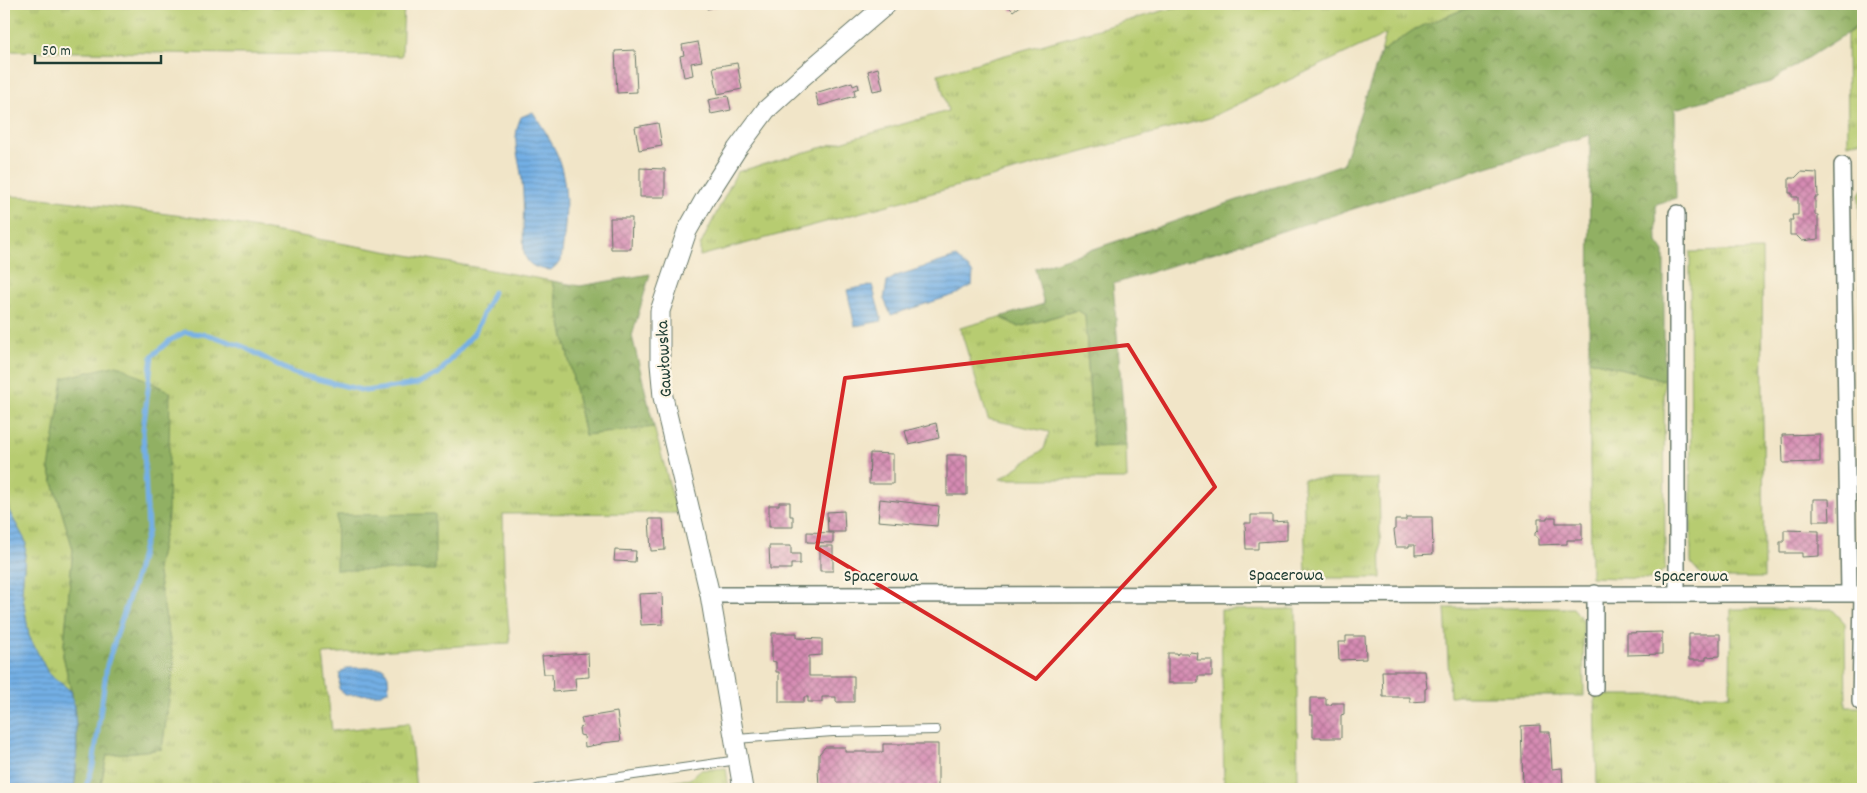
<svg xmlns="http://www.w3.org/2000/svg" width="1867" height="793" font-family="Dekko,sans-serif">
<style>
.grass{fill:url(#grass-tufts);stroke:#6b8452}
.forest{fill:url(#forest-crowns);stroke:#58764c}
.water{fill:url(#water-rules);stroke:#49768c}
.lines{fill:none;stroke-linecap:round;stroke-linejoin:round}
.stream{stroke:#73afe5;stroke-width:5}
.building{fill:url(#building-cross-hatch)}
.service-casing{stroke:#687868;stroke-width:10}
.minor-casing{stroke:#687868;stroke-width:18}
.tertiary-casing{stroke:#687868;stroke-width:21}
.service{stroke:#fff;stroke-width:8}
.minor{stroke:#fff;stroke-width:15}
.tertiary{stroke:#fff;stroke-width:19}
.marked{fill:none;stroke:#d62828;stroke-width:4;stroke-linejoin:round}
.labels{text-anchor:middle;stroke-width:4.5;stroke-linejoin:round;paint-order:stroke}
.street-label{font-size:18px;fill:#1f3d34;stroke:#fcf5e5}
</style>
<defs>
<pattern id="grass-tufts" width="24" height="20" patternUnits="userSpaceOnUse" patternTransform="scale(1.25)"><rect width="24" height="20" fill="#b7cc71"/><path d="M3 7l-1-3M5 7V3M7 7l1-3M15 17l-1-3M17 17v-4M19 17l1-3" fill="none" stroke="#94a75e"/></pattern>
<pattern id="forest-crowns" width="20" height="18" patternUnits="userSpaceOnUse" patternTransform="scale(1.25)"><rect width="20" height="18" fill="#91b063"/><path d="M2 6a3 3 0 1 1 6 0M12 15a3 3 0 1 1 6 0" fill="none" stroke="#769052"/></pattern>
<pattern id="water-rules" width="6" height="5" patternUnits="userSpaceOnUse" patternTransform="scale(1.25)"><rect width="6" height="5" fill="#73afe5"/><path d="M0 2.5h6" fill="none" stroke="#5e90ba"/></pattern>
<pattern id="building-cross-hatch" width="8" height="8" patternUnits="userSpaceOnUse" patternTransform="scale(1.25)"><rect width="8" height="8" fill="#d68bb3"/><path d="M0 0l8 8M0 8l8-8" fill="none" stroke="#ad7392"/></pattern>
</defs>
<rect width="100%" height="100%" fill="#fcf5e5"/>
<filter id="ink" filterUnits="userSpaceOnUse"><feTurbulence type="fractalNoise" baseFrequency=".02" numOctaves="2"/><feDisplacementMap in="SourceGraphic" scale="10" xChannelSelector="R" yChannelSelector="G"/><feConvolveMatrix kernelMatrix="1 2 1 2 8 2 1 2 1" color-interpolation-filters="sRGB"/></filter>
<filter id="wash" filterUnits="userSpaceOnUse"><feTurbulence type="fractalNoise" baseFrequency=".0096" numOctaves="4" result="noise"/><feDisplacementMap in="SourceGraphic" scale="20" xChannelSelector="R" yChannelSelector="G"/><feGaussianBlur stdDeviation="1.12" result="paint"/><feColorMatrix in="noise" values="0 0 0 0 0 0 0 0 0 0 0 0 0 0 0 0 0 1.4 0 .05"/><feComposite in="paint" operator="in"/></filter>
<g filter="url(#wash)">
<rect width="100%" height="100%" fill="#f1e5c8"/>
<!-- grass -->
<path class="grass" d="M 4,4 L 404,4 L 402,56 L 4,51 Z
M 1187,4 L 1477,4 L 1415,29 L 1381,52 L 1386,34 L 1209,118 L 700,256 L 700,246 L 737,172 L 948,111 L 938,74 Z
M 1863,23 L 1863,140 L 1848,144 L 1847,34 Z
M 1863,188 L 1863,386 L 1862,386 L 1859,194 Z
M 4,196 L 34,197 L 206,219 L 552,281 L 585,435 L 654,427 L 677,513 L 503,514 L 504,571 L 510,643 L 323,654 L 332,731 L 409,723 L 416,789 L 100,789 L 107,755 L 162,749 L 174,663 L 157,569 L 168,516 L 49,469 L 73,549 L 63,655 L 71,691 L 48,673 L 29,636 L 22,591 L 26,542 L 9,511 L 4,496 Z
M 1762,250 L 1764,578 L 1704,578 L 1691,563 L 1690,252 Z
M 1078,310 L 1085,315 L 1093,446 L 1126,446 L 1127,479 L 1000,479 L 1044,449 L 1049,432 L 988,419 L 960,328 L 1000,317 L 1019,327 Z
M 1589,360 L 1664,380 L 1665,569 L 1653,579 L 1591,577 Z
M 1303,479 L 1379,479 L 1381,578 L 1306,578 Z
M 1445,608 L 1573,608 L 1583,620 L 1584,696 L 1450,696 Z
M 1296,609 L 1298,789 L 1224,789 L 1221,610 Z
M 1731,609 L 1832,609 L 1845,623 L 1846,707 L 1863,707 L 1863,789 L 1597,789 L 1595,695 L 1730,695 Z
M 726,768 L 729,789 L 623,789 L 690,779 L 700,770 Z"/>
<!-- forest -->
<path class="forest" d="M 1477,4 L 1863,4 L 1863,23 L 1770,82 L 1675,109 L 1676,198 L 1656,204 L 1657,242 L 1664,252 L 1664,380 L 1589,360 L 1590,135 L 1113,284 L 1126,446 L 1093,447 L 1085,315 L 1077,310 L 1019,327 L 1000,317 L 1044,304 L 1035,269 L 1343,164 L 1381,52 L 1415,29 Z
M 650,274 L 632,336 L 654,427 L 585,435 L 552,281 L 580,286 Z
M 117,365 L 170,392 L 168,516 L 157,569 L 174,663 L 162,749 L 107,755 L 100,789 L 74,789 L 76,772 L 77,736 L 74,704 L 63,655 L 73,549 L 49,469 L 63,378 Z
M 435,514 L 435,570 L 336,570 L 337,515 Z"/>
<!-- water -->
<path class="water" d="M 533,112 C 543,128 555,145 560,164 C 570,195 565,229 561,261 L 551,270 C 538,269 528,267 524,253 C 522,229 525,206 522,182 C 520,158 510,142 521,117 Z
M 956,257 L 973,273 L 972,285 L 957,294 L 891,315 L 884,299 L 887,282 L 896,276 Z
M 872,285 L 882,321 L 855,326 L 847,290 Z
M 4,496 L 9,511 L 26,542 L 22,591 L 29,636 L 48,673 L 71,691 C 78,723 78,757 74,789 L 4,789 Z
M 347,668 L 384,668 L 388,676 L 389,690 L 381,694 L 345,695 L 339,689 L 340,673 Z"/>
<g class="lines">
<!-- stream -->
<path class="stream" d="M 85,789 L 93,766 L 107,665 L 136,576 L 148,530 L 143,431 L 152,356 L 169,341 L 185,332 L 209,335 L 242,346 L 293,373 L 365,391 L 417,384 L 438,374 L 475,332 L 493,292"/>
</g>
<g id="blocks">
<!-- building -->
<path class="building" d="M 706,4 L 725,4 L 707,9 Z
M 1006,4 L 1022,4 L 1013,11 Z
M 698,42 L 702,61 L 691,63 L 693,75 L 684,77 L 680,56 L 684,55 L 682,45 Z
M 635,50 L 637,92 L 617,93 L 615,51 Z
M 737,63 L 742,89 L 718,94 L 713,67 Z
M 878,68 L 883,89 L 873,91 L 868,71 Z
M 852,82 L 853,86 L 858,84 L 859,88 L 854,90 L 855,96 L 819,106 L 815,93 Z
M 728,96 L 731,110 L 711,114 L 708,100 Z
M 658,123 L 662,146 L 639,150 L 635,127 Z
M 640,168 L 665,169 L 665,197 L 640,197 Z
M 1801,172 L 1817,173 L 1818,197 L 1815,197 L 1815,215 L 1818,215 L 1818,239 L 1802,241 L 1796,235 L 1790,235 L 1790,220 L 1793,220 L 1792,215 L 1798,215 L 1798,197 L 1792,197 L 1792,193 L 1789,193 L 1789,178 L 1795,178 Z
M 610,218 L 632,218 L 631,249 L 611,249 Z
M 936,423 L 939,438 L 909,445 L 905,431 Z
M 1820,434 L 1820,462 L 1783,463 L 1782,435 Z
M 870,453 L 893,454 L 893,484 L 869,484 Z
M 947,455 L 967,455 L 967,495 L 947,495 Z
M 880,499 L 939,506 L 937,526 L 878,521 Z
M 1813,499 L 1829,499 L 1830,521 L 1813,521 Z
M 779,502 L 790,502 L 790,516 L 793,516 L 793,527 L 769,527 L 769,505 L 779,505 Z
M 844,511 L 845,532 L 828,532 L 827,512 Z
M 1251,515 L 1272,515 L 1272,522 L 1287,521 L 1287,540 L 1258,542 L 1258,549 L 1246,549 L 1245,523 L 1251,523 Z
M 1406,517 L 1432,517 L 1433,554 L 1415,555 L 1415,545 L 1409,545 L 1409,547 L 1396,547 L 1394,530 L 1395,530 L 1395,520 L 1406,520 Z
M 1547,517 L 1556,517 L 1556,523 L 1582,523 L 1582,540 L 1567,540 L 1567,544 L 1538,545 L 1538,538 L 1535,536 L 1535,533 L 1538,530 L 1538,519 L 1547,519 Z
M 649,519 L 663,519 L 665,550 L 651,551 Z
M 1784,530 L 1819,531 L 1819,556 L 1802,557 L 1802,553 L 1780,553 L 1780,542 L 1784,542 Z
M 807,532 L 833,533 L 833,543 L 807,542 Z
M 769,546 L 791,546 L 791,554 L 800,554 L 800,564 L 791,564 L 791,569 L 770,569 Z
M 820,546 L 833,546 L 833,571 L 820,571 Z
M 615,550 L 636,551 L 635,562 L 614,561 Z
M 662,593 L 663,624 L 641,625 L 639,594 Z
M 1662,632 L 1662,654 L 1627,655 L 1627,633 Z
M 772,633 L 797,633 L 797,638 L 822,639 L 822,655 L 809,656 L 809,676 L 854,676 L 854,702 L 836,702 L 836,697 L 822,697 L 822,702 L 808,702 L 808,697 L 804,697 L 804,702 L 779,702 L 779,672 L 776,672 L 776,662 L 772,661 Z
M 1689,634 L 1720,634 L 1720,656 L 1706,657 L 1706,660 L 1689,660 Z
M 1346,636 L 1365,636 L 1366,659 L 1339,660 L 1338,642 L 1346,642 Z
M 1190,652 L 1198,653 L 1197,660 L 1212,660 L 1212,676 L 1198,676 L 1198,683 L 1168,683 L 1168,653 L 1176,653 L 1177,655 L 1178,653 L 1187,653 L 1188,655 Z
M 588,653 L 589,677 L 575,678 L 576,690 L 553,692 L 552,674 L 544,674 L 542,656 Z
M 1382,671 L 1425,671 L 1427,688 L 1425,689 L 1425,701 L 1410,702 L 1410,697 L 1383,697 Z
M 1310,698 L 1326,698 L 1326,705 L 1331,705 L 1332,703 L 1344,703 L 1344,714 L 1341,715 L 1341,738 L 1321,738 L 1321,737 L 1313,737 L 1313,715 L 1310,715 Z
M 617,712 L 621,741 L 601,743 L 601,744 L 585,747 L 584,736 L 580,735 L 579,728 L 583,727 L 581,718 Z
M 1540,725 L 1540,732 L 1550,732 L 1552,769 L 1562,768 L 1563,787 L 1523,788 L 1521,726 Z
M 883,744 L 938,744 L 938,789 L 819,789 L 818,768 L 819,768 L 819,754 L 825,747 L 845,747 L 845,752 L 883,752 Z"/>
</g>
</g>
<g filter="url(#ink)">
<use href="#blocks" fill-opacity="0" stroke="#687868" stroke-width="1"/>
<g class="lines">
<defs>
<path id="service" d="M 736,739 L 833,732 L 936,730
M 537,789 L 738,760"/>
<path id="minor" d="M 1842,165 L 1849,593
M 1595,593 L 1595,688
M 1677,594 L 1677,213
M 710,595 L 1863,594
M 1860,702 L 1862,594"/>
<path id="tertiary" d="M 743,789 L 710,595 L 663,397 L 660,364 L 660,311 L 687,231 L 705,199 L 737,149 L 766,110 L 801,78 L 887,4"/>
</defs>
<!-- service casing -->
<use href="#service" class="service-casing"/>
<!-- minor casing -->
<use href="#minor" class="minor-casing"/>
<!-- tertiary casing -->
<use href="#tertiary" class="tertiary-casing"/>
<!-- service -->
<use href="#service" class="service"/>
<!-- minor -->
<use href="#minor" class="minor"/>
<!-- tertiary -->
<use href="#tertiary" class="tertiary"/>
</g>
</g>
<!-- marked area -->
<path class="marked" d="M 1128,345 L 1215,487 L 1036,679 L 817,548 L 845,378 Z"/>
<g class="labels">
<!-- street labels -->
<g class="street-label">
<text transform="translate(663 359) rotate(-93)" y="6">Gawłowska</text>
<text x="1286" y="580">Spacerowa</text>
<text x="881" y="581">Spacerowa</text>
<text x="1691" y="581">Spacerowa</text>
</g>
</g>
<!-- margin -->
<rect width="1867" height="793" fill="none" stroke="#fcf5e5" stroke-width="20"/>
<!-- scale -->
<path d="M35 55v8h126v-8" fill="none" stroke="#1f3d34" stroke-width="2.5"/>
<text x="42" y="55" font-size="15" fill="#1f3d34" stroke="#fcf5e5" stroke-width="4" paint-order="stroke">50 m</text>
</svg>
